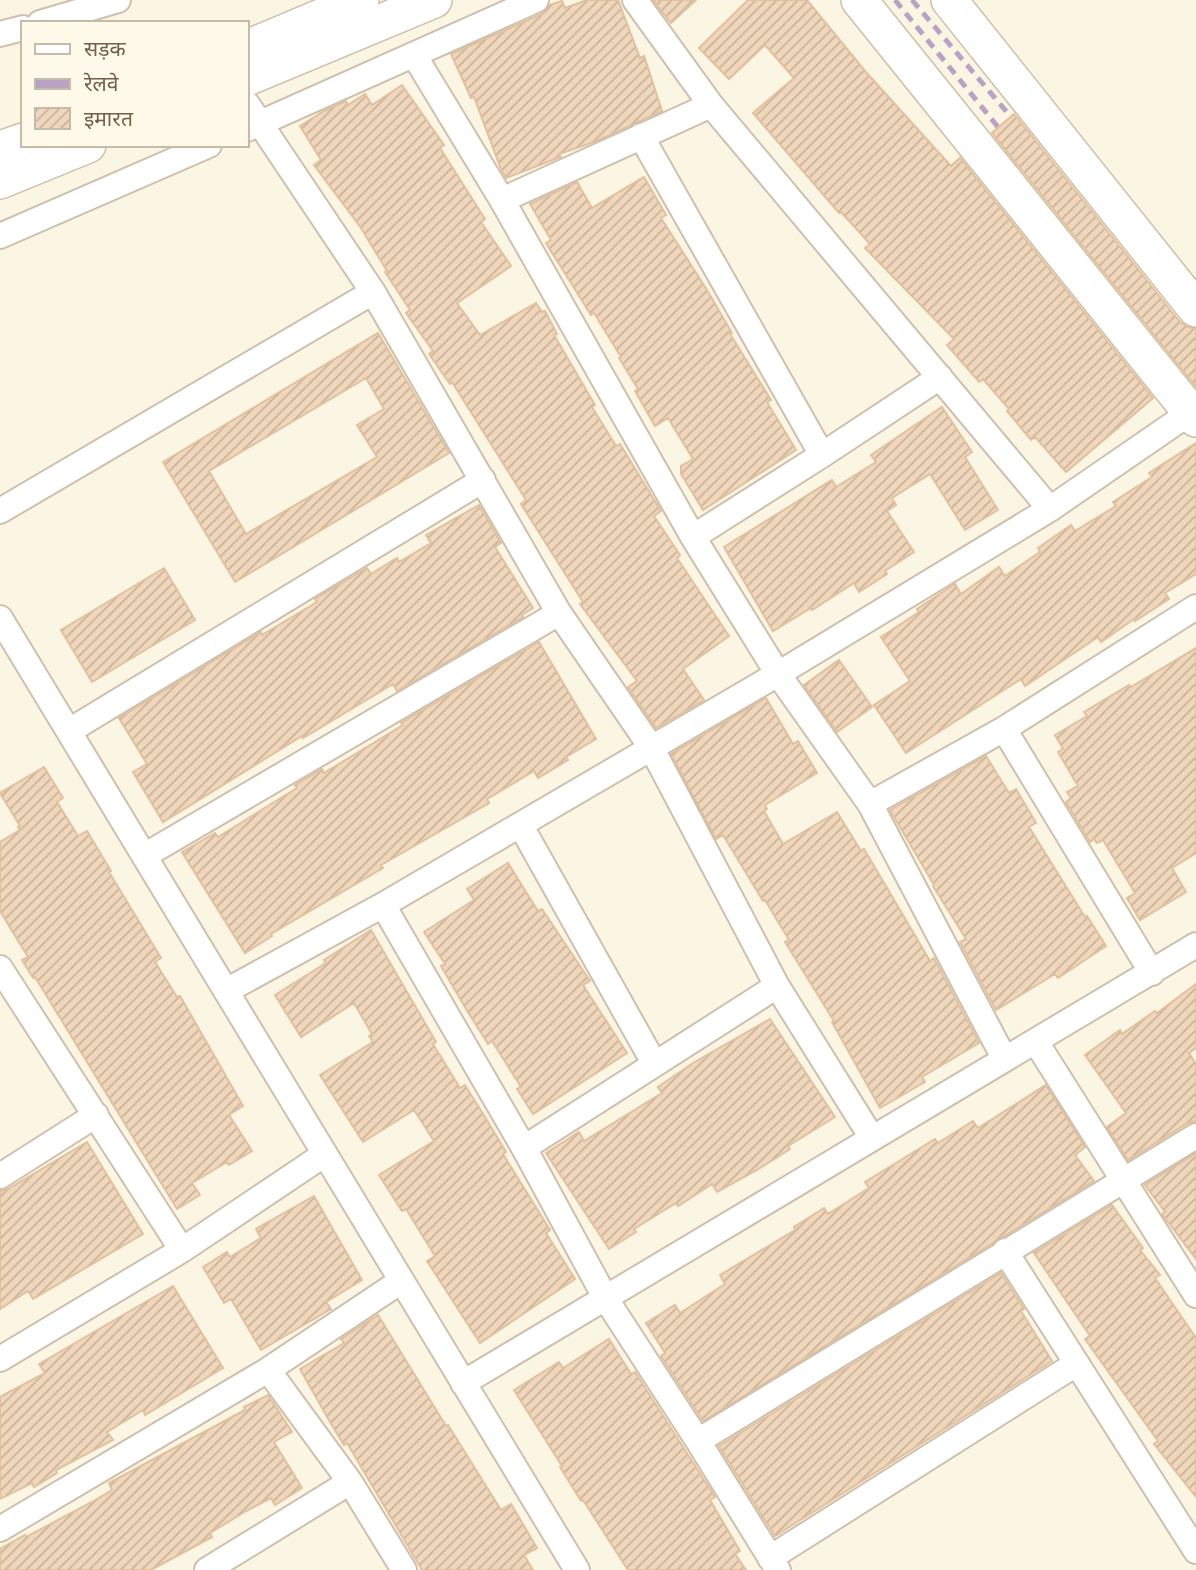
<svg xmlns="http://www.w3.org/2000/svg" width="1196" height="1570" font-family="Overpass,'Noto Sans Devanagari',sans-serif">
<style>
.building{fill:url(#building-hatch);stroke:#e2c09d;stroke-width:2;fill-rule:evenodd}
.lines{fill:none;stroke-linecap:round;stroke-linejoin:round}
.street-casing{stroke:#cec0ad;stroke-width:28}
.secondary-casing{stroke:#cfbfa8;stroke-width:38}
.street{stroke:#fff;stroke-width:24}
.secondary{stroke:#fff;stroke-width:35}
.rail{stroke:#b9a2c4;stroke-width:5;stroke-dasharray:10 7;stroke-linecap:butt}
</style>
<defs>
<pattern id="building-hatch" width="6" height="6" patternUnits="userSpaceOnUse" patternTransform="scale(1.75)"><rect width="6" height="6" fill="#f0d7bc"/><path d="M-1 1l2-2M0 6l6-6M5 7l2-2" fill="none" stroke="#c7b29b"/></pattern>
</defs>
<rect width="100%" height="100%" fill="#fbf5e3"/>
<!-- building -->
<path class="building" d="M 587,0 L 618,0 L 640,58 L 644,56 L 662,111 L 597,141 L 559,154 L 561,157 L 558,158 L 506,178 L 501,169 L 474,97 L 471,98 L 451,54 L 542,14 L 549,5 L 562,1 L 565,8 Z
M 653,0 L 696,0 L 671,23 Z
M 748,0 L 807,0 L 865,71 L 951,166 L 960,158 L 1153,398 L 1066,472 L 1035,437 L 1031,440 L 1007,411 L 1009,409 L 983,379 L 979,382 L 947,345 L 954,339 L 865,248 L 870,244 L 841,212 L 839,213 L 753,113 L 794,78 L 765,45 L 729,79 L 699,48 Z
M 402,85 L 444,145 L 440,148 L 485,219 L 481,222 L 511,266 L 457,303 L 480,335 L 536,303 L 542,312 L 545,311 L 557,334 L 554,335 L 595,405 L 592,407 L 616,446 L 620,444 L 661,511 L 654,516 L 680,555 L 677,558 L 729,636 L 683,669 L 704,700 L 656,728 L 628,687 L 637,681 L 580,604 L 583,602 L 521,504 L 526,500 L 452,382 L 450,384 L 429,354 L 433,351 L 406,313 L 410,310 L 385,272 L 387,271 L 361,228 L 314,165 L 321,160 L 300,126 L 324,111 L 346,101 L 348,105 L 365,94 L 372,105 Z
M 1014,114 L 1180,322 L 1188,327 L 1196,329 L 1196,387 L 992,133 Z
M 644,177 L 666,215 L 661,218 L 707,290 L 732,333 L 730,334 L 771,400 L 767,402 L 796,450 L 703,510 L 681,474 L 681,466 L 693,459 L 668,418 L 655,426 L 635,391 L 638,389 L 619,358 L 621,357 L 594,313 L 591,315 L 546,243 L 551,240 L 530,204 L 577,182 L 592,208 Z
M 378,333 L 449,453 L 235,582 L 163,462 ZM 366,378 L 384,409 L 357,425 L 377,457 L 246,534 L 209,471 Z
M 942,407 L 972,452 L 965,457 L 998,510 L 965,530 L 930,474 L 892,498 L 896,505 L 887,511 L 914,552 L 885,571 L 887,574 L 859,592 L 854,583 L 812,610 L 811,608 L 773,631 L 724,547 L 832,480 L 836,487 L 876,462 L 871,455 Z
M 1196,443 L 1196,574 L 1165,593 L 1169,599 L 1135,621 L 1134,619 L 1101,642 L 1098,637 L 1025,686 L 1021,679 L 906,753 L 874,705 L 910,681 L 881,637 L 919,612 L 917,609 L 955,584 L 961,594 L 999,567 L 1005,576 L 1040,552 L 1038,548 L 1071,525 L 1075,531 L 1116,506 L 1113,502 L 1152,477 L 1149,473 Z
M 479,505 L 501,543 L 495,547 L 533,608 L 522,615 L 523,617 L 397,691 L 393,684 L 303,738 L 302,736 L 163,822 L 133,772 L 147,764 L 119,718 L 261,632 L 262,635 L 317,602 L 315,599 L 367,568 L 371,574 L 397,558 L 399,562 L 431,543 L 426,535 Z
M 164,568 L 195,620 L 92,682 L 61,630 Z
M 539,642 L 596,739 L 566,757 L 568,760 L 538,778 L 534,771 L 487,799 L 489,803 L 381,865 L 383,868 L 271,934 L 272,936 L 245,953 L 182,852 L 215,833 L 218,837 L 297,788 L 295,785 L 322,769 L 324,773 L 403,725 L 401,723 Z
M 1196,648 L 1196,853 L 1172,868 L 1186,892 L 1140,920 L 1127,898 L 1135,893 L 1103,840 L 1097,843 L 1094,839 L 1090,842 L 1066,802 L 1071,798 L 1067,792 L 1078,786 L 1058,752 L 1063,749 L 1055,735 L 1087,716 L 1084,712 L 1129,685 L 1131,687 Z
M 839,660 L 872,707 L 837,732 L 804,685 Z
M 766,698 L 793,744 L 798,741 L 817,773 L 765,805 L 767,809 L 764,811 L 783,844 L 837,812 L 861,851 L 864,849 L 930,961 L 934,958 L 979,1043 L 922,1077 L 925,1082 L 880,1108 L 832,1022 L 834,1021 L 785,942 L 789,940 L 765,900 L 763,901 L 723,835 L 716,839 L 671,754 Z
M 986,756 L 1009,793 L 1016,789 L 1036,823 L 1029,827 L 1085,917 L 1087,916 L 1106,946 L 1058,978 L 1055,974 L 996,1010 L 960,942 L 966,939 L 933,886 L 934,885 L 890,810 Z
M 44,767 L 63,798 L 57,802 L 78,836 L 87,831 L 111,871 L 109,872 L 161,958 L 155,962 L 177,997 L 180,996 L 243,1106 L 229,1115 L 252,1151 L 229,1165 L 227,1162 L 192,1183 L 200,1195 L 177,1209 L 35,977 L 33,978 L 22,960 L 28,957 L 0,911 L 0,842 L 20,830 L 18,827 L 20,826 L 0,793 Z
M 508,863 L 538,911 L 542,909 L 590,981 L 583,985 L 627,1053 L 533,1114 L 517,1089 L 521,1087 L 492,1041 L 488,1044 L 466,1009 L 441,966 L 445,964 L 424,932 L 474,900 L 467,889 Z
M 371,930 L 436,1042 L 433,1044 L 460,1088 L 465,1085 L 485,1117 L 506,1152 L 503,1154 L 550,1230 L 546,1233 L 575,1279 L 480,1343 L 427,1261 L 435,1256 L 406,1209 L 402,1211 L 379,1175 L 434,1141 L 414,1110 L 363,1142 L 320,1075 L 373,1042 L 369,1036 L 372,1034 L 354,1003 L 301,1037 L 275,995 L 326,963 L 324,960 Z
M 1196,984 L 1196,1048 L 1189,1053 L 1196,1064 L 1196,1121 L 1188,1123 L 1128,1160 L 1107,1127 L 1126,1113 L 1085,1055 L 1120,1030 L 1122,1034 L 1155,1011 L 1157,1013 Z
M 770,1019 L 835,1117 L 788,1146 L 790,1149 L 757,1170 L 717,1192 L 712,1184 L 678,1206 L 676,1203 L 634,1229 L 636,1232 L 609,1249 L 546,1153 L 579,1132 L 584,1141 L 662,1093 L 658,1087 L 693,1063 Z
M 1046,1085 L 1085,1147 L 1075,1155 L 1094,1181 L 703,1421 L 661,1356 L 665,1353 L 646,1323 L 675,1305 L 680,1313 L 725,1284 L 720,1275 L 795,1230 L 794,1227 L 824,1208 L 828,1214 L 869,1188 L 865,1182 L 935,1139 L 938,1143 L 973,1121 L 978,1128 Z
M 87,1142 L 143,1234 L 33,1299 L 28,1291 L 0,1309 L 0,1191 L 8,1189 Z
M 1196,1153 L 1196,1259 L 1162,1214 L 1165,1212 L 1145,1185 Z
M 314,1196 L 362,1280 L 326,1302 L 331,1309 L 261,1350 L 231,1299 L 224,1303 L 203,1267 L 227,1252 L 230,1257 L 261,1238 L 256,1229 Z
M 1112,1205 L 1143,1248 L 1140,1250 L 1160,1275 L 1155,1278 L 1196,1338 L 1196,1497 L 1154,1444 L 1158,1441 L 1085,1339 L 1090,1336 L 1034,1253 Z
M 1001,1273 L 1024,1309 L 1021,1311 L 1052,1361 L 775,1536 L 719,1446 Z
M 173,1286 L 223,1368 L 145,1415 L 143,1410 L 107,1432 L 113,1440 L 56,1470 L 57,1473 L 34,1487 L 32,1483 L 0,1499 L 0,1397 L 45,1373 L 39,1364 Z
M 378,1315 L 446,1426 L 448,1425 L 501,1510 L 511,1504 L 537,1548 L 524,1555 L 533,1570 L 422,1570 L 347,1443 L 344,1445 L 330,1422 L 300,1369 L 344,1343 L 341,1339 Z
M 609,1339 L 631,1374 L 635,1372 L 715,1497 L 710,1500 L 740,1551 L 735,1554 L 746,1570 L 628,1570 L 583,1500 L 581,1501 L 560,1467 L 562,1466 L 514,1390 L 559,1362 L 563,1368 Z
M 268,1395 L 292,1432 L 274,1442 L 302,1488 L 275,1505 L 271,1498 L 246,1511 L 210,1533 L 212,1537 L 151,1570 L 0,1570 L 0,1549 L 25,1535 L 26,1537 L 92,1502 L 112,1490 L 109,1483 L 245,1410 L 244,1407 Z"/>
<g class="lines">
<defs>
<path id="street" d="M 635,0 L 711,105 L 1050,509
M 40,23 L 118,0
M 0,34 L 23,28
M 414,55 L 502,200 L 693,537 L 778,674 L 870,804 L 1004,1058
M 247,104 L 373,292 L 559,613 L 651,747 L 777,986 L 872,1138
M 247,129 L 536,0
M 641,136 L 822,455
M 502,200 L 711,105
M 0,236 L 209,145
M 0,511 L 373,292
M 693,537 L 822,455 L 940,377
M 0,618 L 577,1570
M 1004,729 L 1152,973
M 69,731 L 483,480
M 870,804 L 1004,729 L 1196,607
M 521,826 L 654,1063
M 144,856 L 559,613
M 383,905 L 524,1148 L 606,1299 L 698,1441 L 778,1570
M 0,968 L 182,1250
M 226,991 L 383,905 L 778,674 L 1050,509 L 1191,412
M 1036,1042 L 1196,1295
M 524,1148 L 777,986
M 0,1176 L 96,1115
M 1005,1251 L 1196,1551
M 0,1359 L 182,1250 L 325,1154
M 268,1370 L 350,1482 L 404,1570
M 463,1383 L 1196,945
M 698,1441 L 1196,1136
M 0,1529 L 268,1370 L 401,1281
M 770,1558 L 1076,1364
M 207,1570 L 350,1482"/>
<path id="secondary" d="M 859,0 L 1196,419
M 949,0 L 1196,309
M 247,48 L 361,0
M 247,78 L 434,0
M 0,149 L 23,141
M 0,181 L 88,145"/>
</defs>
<!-- street casing -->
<use href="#street" class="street-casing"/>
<!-- secondary casing -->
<use href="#secondary" class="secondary-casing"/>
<!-- street -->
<use href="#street" class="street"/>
<!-- secondary -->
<use href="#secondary" class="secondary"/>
<!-- rail -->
<path class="rail" d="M 895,0 L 998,127
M 912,0 L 1011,117"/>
</g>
<!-- legend -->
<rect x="21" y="21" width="228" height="126" fill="#fef9e9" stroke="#c6bba9" stroke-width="2"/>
<rect x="35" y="44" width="35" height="10" fill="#ffffff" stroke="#c6bba9" stroke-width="2"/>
<text x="84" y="56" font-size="21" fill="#725e4a">सड़क</text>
<rect x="35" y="79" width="35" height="10" fill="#b9a2c4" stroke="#c6bba9" stroke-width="2"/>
<text x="84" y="91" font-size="21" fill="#725e4a">रेलवे</text>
<rect x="35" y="108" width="35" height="21" fill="url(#building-hatch)" stroke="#c6bba9" stroke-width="2"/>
<text x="84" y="126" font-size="21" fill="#725e4a">इमारत</text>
</svg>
